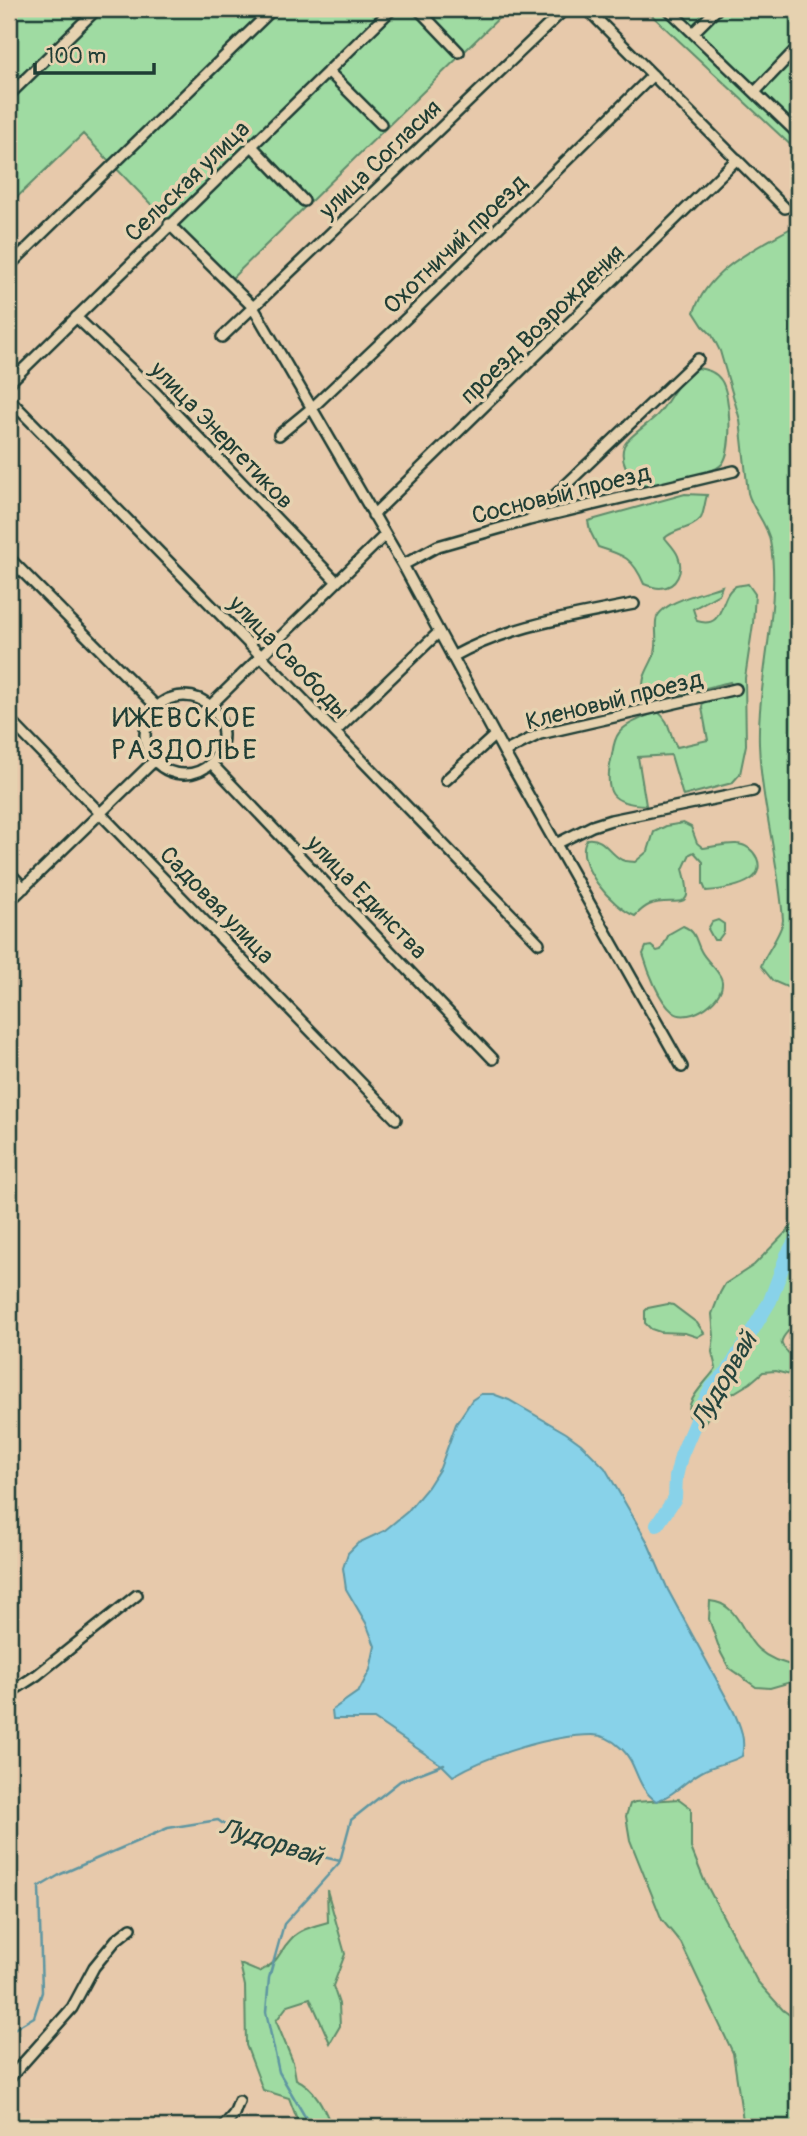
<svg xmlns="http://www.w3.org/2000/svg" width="807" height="2136" font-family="Pangolin,sans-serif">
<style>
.green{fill:#9fdba2;stroke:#5f8c6b;stroke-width:2}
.water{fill:#88d2e9;stroke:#5e96a1;stroke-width:2}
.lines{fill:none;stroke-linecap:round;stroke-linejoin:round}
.stream{stroke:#5e96a1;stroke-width:2.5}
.river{stroke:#88d2e9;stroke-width:14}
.street-casing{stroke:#1f3d34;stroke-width:14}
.street{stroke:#e6d2b0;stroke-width:9}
.labels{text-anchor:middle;stroke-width:7;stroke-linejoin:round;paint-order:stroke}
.street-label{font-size:24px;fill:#1f3d34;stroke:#e6d2b0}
.water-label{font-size:26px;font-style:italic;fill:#24443d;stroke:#e6d2b0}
.quarter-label{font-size:28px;letter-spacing:2px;fill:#1f3d34;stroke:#e6d2b0}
</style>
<rect width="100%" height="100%" fill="#e7c9ab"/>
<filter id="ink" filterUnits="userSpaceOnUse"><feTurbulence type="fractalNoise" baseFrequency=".0143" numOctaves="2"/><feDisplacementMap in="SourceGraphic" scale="14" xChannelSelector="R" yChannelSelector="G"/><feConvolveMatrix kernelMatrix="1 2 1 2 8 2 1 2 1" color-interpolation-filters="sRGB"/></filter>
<g filter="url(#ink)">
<!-- green -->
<path class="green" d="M 9,9 L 508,9 L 227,283 L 83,134 L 9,205 Z
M 645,9 L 798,9 L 798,152 Z
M 798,224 L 798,991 L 796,991 L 773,981 L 761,966 C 766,952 782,933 783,920 C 779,862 761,803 759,744 C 757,680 782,603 770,541 C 767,523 753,511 748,493 L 740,420 L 720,351 L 712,335 L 703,326 L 694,312 C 709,267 761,246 798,224 Z
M 698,368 C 707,370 715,371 721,380 C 731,394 733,451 722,464 C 712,475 653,488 639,484 C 629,476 619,460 624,446 C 628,436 651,423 659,413 C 671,399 680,375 698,368 Z
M 685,494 L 707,495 C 705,501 704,512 701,518 C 692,530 675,528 665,538 C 669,543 676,550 678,556 C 684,570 677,588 660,588 C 655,588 649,586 644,584 C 633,558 624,555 598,547 L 590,531 L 588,521 Z
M 748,584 L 755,594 L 753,624 L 745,678 L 746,745 L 740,774 L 732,783 L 683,796 L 671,755 L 638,757 L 646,805 C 611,804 604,793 611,760 C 613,752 613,740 619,733 C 626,723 646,717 657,711 C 672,723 668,733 677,747 L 708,740 L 702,708 L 703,700 L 731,696 L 735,690 L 730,682 C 703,688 670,701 644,689 C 640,678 651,665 655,653 C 658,642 655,632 656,621 C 658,602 706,592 722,586 L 719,594 L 693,609 L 697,621 C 727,630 718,594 736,586 C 740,585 744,585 748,584 Z
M 683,823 L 691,827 L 697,843 L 703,848 C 714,847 727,843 737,844 C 755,845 768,869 750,880 C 739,887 720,890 706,891 L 703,884 L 703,862 L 694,852 L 690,854 L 683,869 C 697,918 675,894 649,905 C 644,907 639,912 635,916 C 613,908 572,862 587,839 C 605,837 608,853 622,860 C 626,862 631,861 635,862 L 648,851 L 654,832 L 666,826 Z
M 718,920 L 724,924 L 724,932 L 718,940 L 714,940 L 708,929 L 712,922 Z
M 683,926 C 697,932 695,940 701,951 C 706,961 717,968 721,978 C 729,998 689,1025 673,1012 C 659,1001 648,971 643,954 L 646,947 L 651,946 L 657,951 L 661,950 L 669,934 Z
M 798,1220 L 798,1319 C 782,1341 771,1340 798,1361 L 798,1377 L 775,1371 L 763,1372 L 750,1383 L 719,1402 L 704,1423 L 697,1427 C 674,1407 706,1384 716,1368 L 712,1352 L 714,1336 L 712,1314 L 720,1293 L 725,1284 L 754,1265 Z
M 668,1304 L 673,1305 L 697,1323 L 704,1333 L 697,1337 L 685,1333 L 660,1332 L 651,1329 L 645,1323 L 645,1311 L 648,1308 Z
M 710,1601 C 738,1603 741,1633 758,1649 C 769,1659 784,1664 798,1666 L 798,1680 L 770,1688 L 756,1687 L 729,1668 L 721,1653 L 709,1619 Z
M 679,1799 L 691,1808 L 691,1848 L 704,1880 L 757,1981 L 783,2010 L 798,2021 L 798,2127 L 744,2127 L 733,2053 L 681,1943 L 662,1920 L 630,1840 L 626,1816 L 630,1804 L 635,1802 Z
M 327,1890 L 345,1954 L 333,1986 L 339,2004 L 340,2026 L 330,2043 L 310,1998 L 288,2005 L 276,2021 L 293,2062 L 296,2079 C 315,2087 324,2108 332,2127 L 300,2127 L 289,2098 L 263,2090 L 246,2045 L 245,1986 L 240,1964 L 259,1972 C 283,1959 275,1956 291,1939 C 300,1929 315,1926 328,1922 Z"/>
<!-- water -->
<path class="water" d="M 481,1394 L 493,1394 L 509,1400 L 566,1433 L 581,1444 L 605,1468 L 647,1541 L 668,1590 L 733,1710 C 740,1725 746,1739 742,1756 C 730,1763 717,1764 705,1770 C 686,1779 676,1795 656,1801 C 635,1786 638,1764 621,1748 C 613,1740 603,1735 592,1735 C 552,1735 488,1755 453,1776 L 443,1766 L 374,1719 L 333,1719 L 332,1710 L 359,1691 L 370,1670 L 375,1646 L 366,1623 L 346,1589 L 343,1568 L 348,1553 L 358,1543 L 384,1531 L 407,1512 L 428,1487 L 440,1468 L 456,1424 L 472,1400 Z"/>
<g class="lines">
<!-- stream -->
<path class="stream" d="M 9,2032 L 34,2017 L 42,1992 L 39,1887 L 61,1874 L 168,1828 L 218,1820 L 241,1837 L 340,1861 L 351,1820 L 400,1781 L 444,1764
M 311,2127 L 279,2072 L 266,2012 L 269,1978 L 284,1924 L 339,1863"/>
<!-- river -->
<path class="river" d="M 657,1525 L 675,1498 L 676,1477 L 681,1456 L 702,1406 L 712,1387 L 728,1371 L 770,1301 L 787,1255 L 798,1236"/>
<defs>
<path id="street" d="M 418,9 L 459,52
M 587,9 L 785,208
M 668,9 L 798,134
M 693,33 L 717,9
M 328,71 L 381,124
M 755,92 L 798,47
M 9,95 L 97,9
M 251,145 L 304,201
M 169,224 L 253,307 L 403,565 L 504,752 L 682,1067
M 9,266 L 273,9
M 76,317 L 156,393 L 337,582
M 222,337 L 565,9
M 9,383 L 392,9
M 9,399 L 261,656 L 539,943
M 279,435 L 313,407 L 413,312 L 653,75
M 373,515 L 737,159
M 529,520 L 698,359
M 9,558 L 157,707
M 403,565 L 438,546 L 529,520 L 734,471
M 452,657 C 510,625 570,617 634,604
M145 735a39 39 0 1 1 78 0a39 39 0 1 1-78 0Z
M 210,706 L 384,536
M 9,719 L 396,1119
M 335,732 L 438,633
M 504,752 L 540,734 L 736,689
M 211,763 L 493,1059
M 446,780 L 495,735
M 556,844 L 592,826 L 611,820 L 753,791
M 9,872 L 24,888
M 16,895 L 154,761
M 9,1693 L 37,1675 L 137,1595
M 9,2079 L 72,2008 L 94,1967 L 116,1940 L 131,1928
M 223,2127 L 234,2114 L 239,2101"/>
</defs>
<!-- street casing -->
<use href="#street" class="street-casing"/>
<!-- street -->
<use href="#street" class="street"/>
</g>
</g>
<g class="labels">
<!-- street labels -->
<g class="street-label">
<text transform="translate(380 159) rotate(-44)" y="8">улица Согласия</text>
<text transform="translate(187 181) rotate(-44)" y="8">Сельская улица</text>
<text transform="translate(455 244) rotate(-44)" y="8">Охотничий проезд</text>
<text transform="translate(542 324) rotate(-44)" y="8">проезд Возрождения</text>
<text transform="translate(222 435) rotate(46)" y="8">улица Энергетиков</text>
<text transform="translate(561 494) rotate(-14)" y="8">Сосновый проезд</text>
<text transform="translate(289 657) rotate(46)" y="8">улица Свободы</text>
<text transform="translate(614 700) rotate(-14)" y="8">Кленовый проезд</text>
<text transform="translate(367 897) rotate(46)" y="8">улица Единства</text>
<text transform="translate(217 905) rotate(46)" y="8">Садовая улица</text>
</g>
<!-- water labels -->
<g class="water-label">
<text transform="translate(723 1380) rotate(-60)" y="9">Лудорвай</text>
<text transform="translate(271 1841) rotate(17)" y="9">Лудорвай</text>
</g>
<!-- quarter labels -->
<g class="quarter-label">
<text x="185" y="727">ИЖЕВСКОЕ<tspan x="185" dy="32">РАЗДОЛЬЕ</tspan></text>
</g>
</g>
<!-- margin -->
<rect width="807" height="2136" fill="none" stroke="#e6d2b0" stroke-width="35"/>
<rect x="18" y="18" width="772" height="2101" fill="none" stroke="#1f3d34" stroke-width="2.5" filter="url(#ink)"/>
<!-- scale -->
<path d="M35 63v10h119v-10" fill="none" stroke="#1f3d34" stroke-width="3.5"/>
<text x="46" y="63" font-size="21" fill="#1f3d34" stroke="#e6d2b0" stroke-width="5" paint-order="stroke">100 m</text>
</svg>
